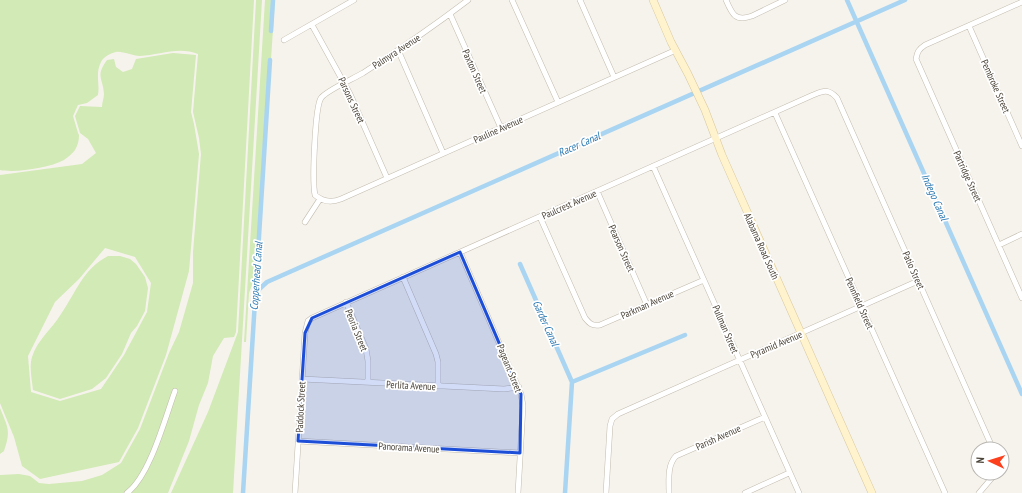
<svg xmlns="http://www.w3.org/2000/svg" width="1022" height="493" font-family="'PT Sans Narrow',sans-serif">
<rect width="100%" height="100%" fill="#f6f3ec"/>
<!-- green -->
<path fill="#d2eab5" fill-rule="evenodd" d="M 0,0 L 254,0 L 236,332 L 234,337 L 224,338 L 213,356 L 208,383 L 199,405 L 189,441 L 168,493 L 0,493 L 0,475 L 19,474 L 30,476 L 39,483 L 49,484 L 82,481 L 102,475 L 121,463 L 140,429 L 169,353 L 179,332 L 193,283 L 193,252 L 201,154 L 199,138 L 193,112 L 198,54 C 179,46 159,55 140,56 C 132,56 123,51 116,52 C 111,53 103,57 101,62 C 95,74 100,83 98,95 L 87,103 L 78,105 L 73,116 L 78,133 L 79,135 C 79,140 78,145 75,150 C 73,153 67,158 64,160 C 49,168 16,173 0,170 Z
M 256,0 L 262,0 L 233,493 L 171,493 L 208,412 L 238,332 Z
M 265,0 L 275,0 L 256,282 L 252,285 L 249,293 L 246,342 L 244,342 Z
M 173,53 L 196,55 L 191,112 L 194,124 L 199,154 L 189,271 L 166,355 L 138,428 L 119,462 L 40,479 L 22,466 L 14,437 L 0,403 L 0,175 L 82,164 L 96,153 L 88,139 L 80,133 L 75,116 L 80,106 L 102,107 C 102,102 104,98 104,94 C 103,77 95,77 107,60 L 114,59 L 116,67 L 123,72 L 132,69 L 136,59 ZM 105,248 L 135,257 L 151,283 L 147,312 L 124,355 L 101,389 L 60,401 L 31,392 L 28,356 L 55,302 L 79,279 Z
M 108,256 L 120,256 L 130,259 L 136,264 L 145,277 L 148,288 L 145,311 L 137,326 L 131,333 L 122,354 L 106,378 L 92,389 L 60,399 L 33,390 C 32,380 29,367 32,357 C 37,340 52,329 61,314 C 77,291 82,270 108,256 Z
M 0,408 C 8,428 11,430 4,451 L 0,454 Z"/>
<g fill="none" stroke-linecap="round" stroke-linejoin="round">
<!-- canal -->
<path stroke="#a9d4f2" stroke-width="4.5" d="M 847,0 L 1022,394
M 271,31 L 273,0
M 520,264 L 572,382 L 565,493
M 255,293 L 267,282 L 905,0
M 572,382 L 685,335
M 243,493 L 270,60"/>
<!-- street casing -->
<g stroke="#c2bbae" stroke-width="6">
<path id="street" d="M 468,0 C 434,26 399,50 363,73 C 353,79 327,90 321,98 C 315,107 312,181 315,195 C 323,202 331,203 341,199 L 676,50
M 512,0 L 558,102
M 580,0 L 614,77
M 726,0 C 732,14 735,22 752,16 L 785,0
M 1022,2 L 925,45 C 919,49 917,52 916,59 L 1022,298
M 450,14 L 501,128
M 312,25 L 350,94 L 387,178
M 969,26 L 1022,146
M 284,40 L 354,0
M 398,50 L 443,153
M 775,113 L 945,493
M 653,166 L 799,493
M 597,191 L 647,305
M 540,217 L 585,318 C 590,324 592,326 600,325 L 704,280
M 305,222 L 320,199
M 999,245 L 1022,234
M 460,252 L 521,394 L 523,406 L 518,493
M 403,277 L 436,354 L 438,362 L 438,386
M 346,302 L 366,349 L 368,361 L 368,382
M 302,379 L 504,389 L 519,387
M 298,441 L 520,453
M 127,493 C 150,476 165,418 175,391
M 295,493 L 305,333 L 308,321 L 312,318 L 813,95 C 823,91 828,88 837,98 L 993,449
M 606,493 L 610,426 L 612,419 L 618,414 L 918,281
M 669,493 C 669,481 667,465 676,456 L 765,417
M 745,493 L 789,473
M 979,493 L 996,473"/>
</g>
<!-- secondary casing -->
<g stroke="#d6c79b" stroke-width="8">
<path id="secondary" d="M 653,0 L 671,42 L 688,74 L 705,110 L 722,155 L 872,493"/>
</g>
<!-- street -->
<use href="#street" stroke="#fff" stroke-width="5"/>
<!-- secondary -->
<use href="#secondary" stroke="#fff3cd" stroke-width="7"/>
</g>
<!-- marked area -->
<path fill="#1d4ed8" fill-opacity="0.2" stroke="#1d4ed8" stroke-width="3" stroke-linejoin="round" d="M 460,252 L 521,394 L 520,453 L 298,441 L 305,333 L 312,318 Z"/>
<g text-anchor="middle" stroke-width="3.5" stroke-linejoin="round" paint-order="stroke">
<!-- street labels -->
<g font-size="10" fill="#4b4439" stroke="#fff">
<text transform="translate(396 51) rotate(-33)" y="4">Palmyra Avenue</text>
<text transform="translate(475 71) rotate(66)" y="4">Paxton Street</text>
<text transform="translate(996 86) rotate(66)" y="4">Pembroke Street</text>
<text transform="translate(352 100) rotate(65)" y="4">Parsons Street</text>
<text transform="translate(498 129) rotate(-24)" y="4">Pauline Avenue</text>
<text transform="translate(968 176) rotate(66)" y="4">Partridge Street</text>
<text transform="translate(569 204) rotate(-24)" y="4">Paulcrest Avenue</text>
<text transform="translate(762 246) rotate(66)" y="4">Alabama Road South</text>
<text transform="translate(622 248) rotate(66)" y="4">Pearson Street</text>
<text transform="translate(914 270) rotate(66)" y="4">Patio Street</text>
<text transform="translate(860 303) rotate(66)" y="4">Pennfield Street</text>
<text transform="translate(647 304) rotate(-24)" y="4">Parkman Avenue</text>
<text transform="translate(726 329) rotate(67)" y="4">Pullman Street</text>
<text transform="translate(357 330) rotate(68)" y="4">Peoria Street</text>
<text transform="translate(776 344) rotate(-23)" y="4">Pyramid Avenue</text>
<text transform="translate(510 368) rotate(68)" y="4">Pageant Street</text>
<text transform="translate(411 385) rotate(3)" y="4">Perlita Avenue</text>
<text transform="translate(300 407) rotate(-87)" y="4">Paddock Street</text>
<text transform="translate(718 437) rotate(-24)" y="4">Parish Avenue</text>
<text transform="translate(409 447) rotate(3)" y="4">Panorama Avenue</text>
</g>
<!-- water labels -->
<g font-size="11" font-style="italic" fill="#2e7ab2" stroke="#fff">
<text transform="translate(579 144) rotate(-24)" y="4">Racer Canal</text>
<text transform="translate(935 197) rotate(66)" y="4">Indego Canal</text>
<text transform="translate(256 276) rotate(-86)" y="4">Copperhead Canal</text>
<text transform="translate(546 323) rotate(66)" y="4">Garder Canal</text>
</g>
</g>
<!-- north arrow -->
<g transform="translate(990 461) rotate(274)"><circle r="19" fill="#ffffff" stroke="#b7b4b0"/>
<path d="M0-3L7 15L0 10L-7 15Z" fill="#fc3f1d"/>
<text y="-6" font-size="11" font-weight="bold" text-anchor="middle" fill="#4b4439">N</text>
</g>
</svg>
